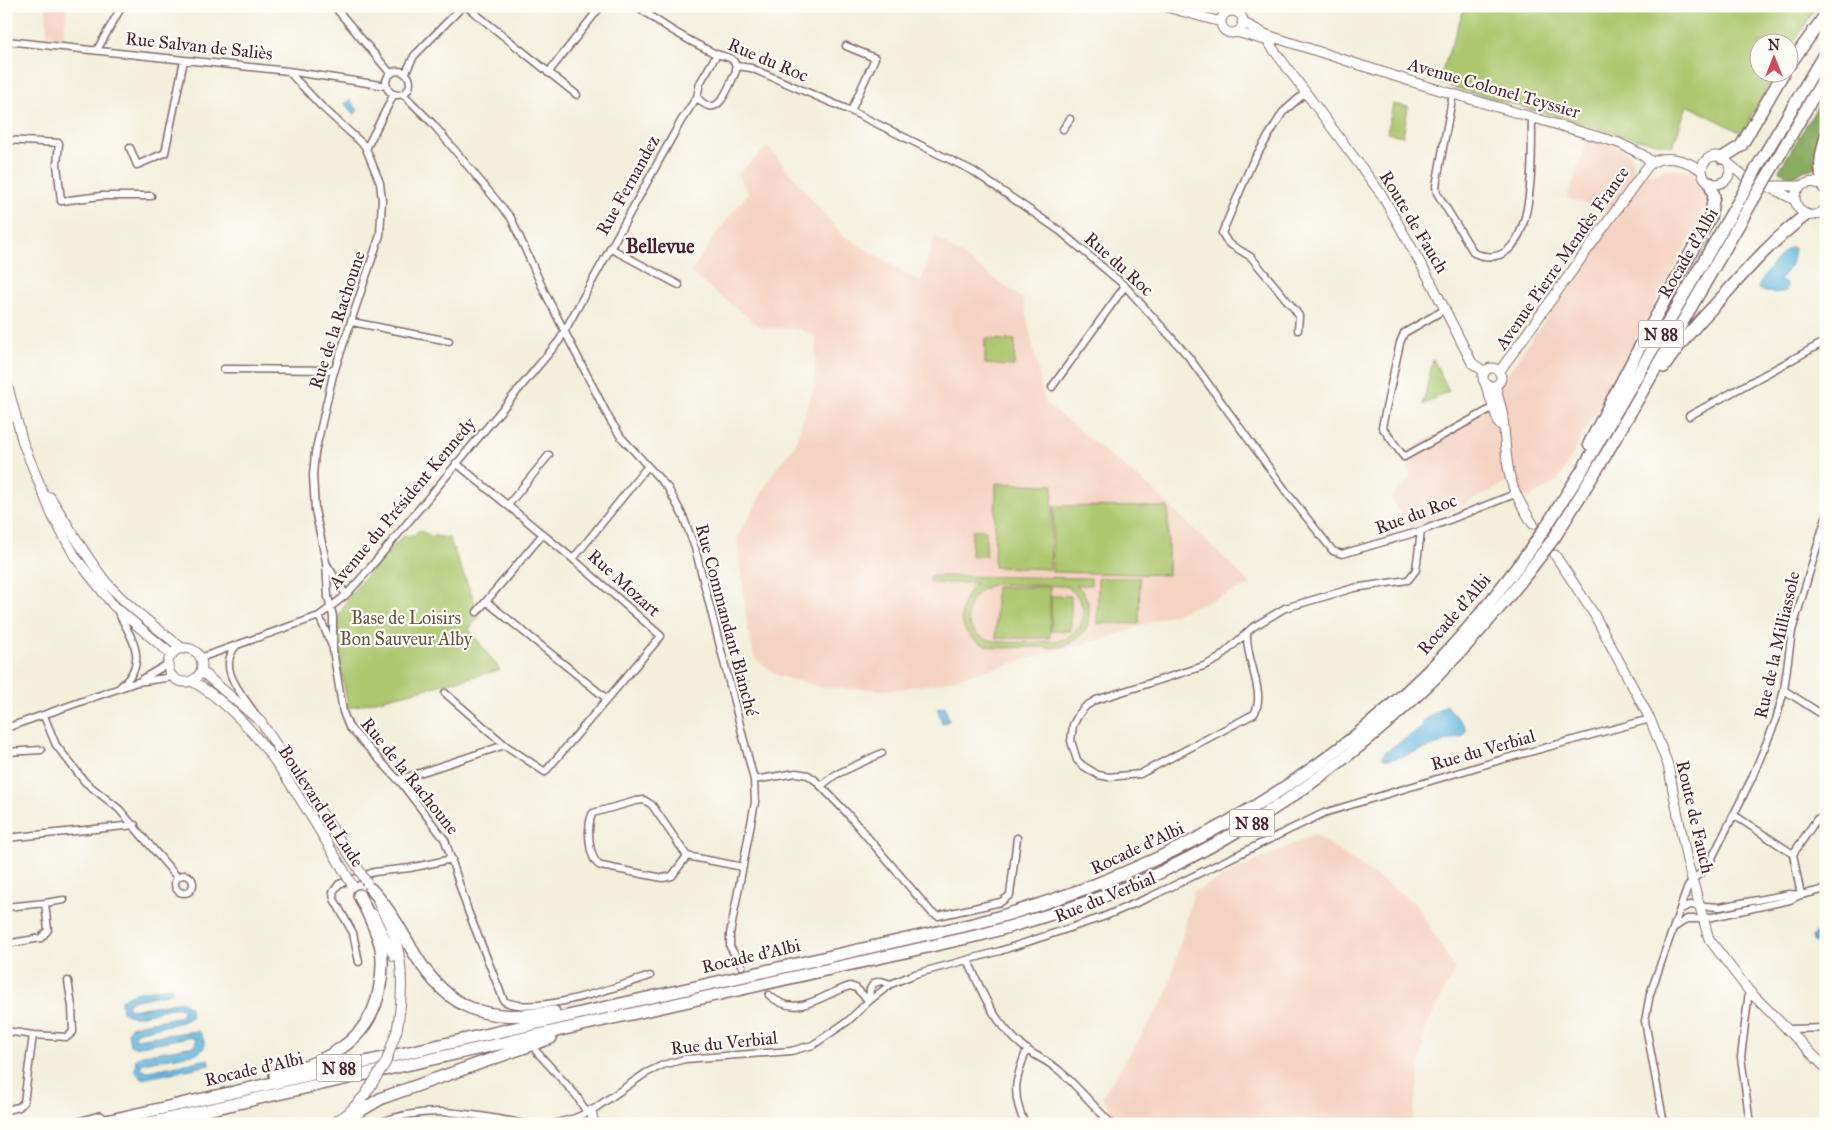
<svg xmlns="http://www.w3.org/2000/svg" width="1832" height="1130" font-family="'IM FELL Great Primer',serif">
<rect width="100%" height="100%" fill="#fdfcf7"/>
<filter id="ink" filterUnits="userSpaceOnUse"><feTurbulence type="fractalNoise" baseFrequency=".02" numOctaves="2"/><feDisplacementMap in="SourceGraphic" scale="10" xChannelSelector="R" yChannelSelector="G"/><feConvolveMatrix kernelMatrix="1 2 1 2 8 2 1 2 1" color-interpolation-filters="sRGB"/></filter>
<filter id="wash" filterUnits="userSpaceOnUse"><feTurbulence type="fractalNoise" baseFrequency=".0096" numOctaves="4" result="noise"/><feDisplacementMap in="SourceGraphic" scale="20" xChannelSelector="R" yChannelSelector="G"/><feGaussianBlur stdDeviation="1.12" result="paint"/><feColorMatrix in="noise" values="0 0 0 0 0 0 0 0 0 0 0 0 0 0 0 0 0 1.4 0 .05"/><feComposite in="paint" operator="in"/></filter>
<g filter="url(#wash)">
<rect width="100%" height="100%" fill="#f3efdb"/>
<!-- built -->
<path fill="#f5d3c2" d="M 46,6 L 67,6 L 63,42 L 51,40 L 51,34 L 47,34 Z
M 1588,139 L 1616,145 L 1631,156 L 1633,170 L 1651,174 L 1664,169 L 1682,169 L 1692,173 L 1708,190 L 1711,201 L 1558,481 L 1527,499 L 1513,480 L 1411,529 L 1390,497 L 1410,479 L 1406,452 L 1485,406 L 1619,214 L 1567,198 Z
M 768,147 L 842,235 L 921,282 L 935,236 L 1023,299 L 1045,403 L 1152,489 L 1252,585 L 1113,636 L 939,683 L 893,690 L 824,688 L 779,676 L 755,659 L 748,631 L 737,538 L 773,473 L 795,445 L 815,382 L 816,337 L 799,329 L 762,328 L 690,273 L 721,227 L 748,193 L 737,174 Z
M 1314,834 L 1415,903 L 1455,969 L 1425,1030 L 1412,1124 L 1121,1124 L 1102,1097 L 1166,997 L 1194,891 Z"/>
<!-- green -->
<path fill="#acc76e" stroke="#7b734c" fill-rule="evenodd" d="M 1465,6 L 1817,6 L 1790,48 L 1790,42 L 1760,42 L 1760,72 L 1775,73 L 1742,133 L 1687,105 L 1673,146 L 1628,137 L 1438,83 Z
M 1393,104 L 1408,107 L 1403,136 L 1387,133 Z
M 985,339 L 1015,340 L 1014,366 L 985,364 Z
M 1433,359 L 1449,391 L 1423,405 Z
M 996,483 L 1053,485 L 1050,569 L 994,567 Z
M 1054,506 L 1168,507 L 1168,575 L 1052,572 Z
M 419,530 L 429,535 L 449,538 L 480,615 L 469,629 L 500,670 L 348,708 C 344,682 335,653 337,627 C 338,598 385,557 404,535 L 413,536 Z
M 972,530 L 986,530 L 986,556 L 971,556 Z
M 930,576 L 1091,578 L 1091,585 L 1076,585 C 1085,592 1090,603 1089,615 C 1089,628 1081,639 1068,644 C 1058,649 1045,647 1034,647 C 1019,647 999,650 985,645 C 953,634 958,602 976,583 L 930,583 ZM 996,584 L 1065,586 C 1082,596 1087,609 1080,627 L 1066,639 L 1056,641 C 1038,642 1002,645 986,639 C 955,627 967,589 996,584 Z
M 1098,578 L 1140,578 L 1139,624 L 1097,623 Z
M 996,587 L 1050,587 L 1050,638 L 996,638 Z
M 1051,596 L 1071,596 L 1071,631 L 1051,631 Z"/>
<!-- forest -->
<path fill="#89ac61" stroke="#6a6646" d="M 1826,92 L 1826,121 L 1816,168 L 1802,171 L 1791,179 L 1779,170 Z"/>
<!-- water -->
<path fill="#63b7df" stroke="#566b85" d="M 350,100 L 358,110 L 354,115 L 345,104 Z
M 1791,247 L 1794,248 C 1792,268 1790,266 1779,280 L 1787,284 L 1786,291 C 1777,293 1766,294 1758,289 C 1758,280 1783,251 1791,247 Z
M 1446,705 L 1464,725 L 1466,730 L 1463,736 L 1394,759 L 1386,760 L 1382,757 L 1385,752 L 1423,727 L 1422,722 Z
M 945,706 L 949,721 L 942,723 L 937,708 Z
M 1826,930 L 1826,949 L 1814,943 L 1812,938 L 1814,934 Z
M 170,987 L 174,991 L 171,993 L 130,1001 L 127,1006 L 132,1010 L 181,1001 L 190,1007 L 191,1017 L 182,1022 L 136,1032 L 135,1039 L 196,1031 L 201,1033 L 205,1044 L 203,1049 L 198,1053 L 147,1062 L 141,1064 L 141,1068 L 144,1071 L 149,1071 L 208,1059 L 210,1065 L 142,1079 L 135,1071 L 136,1059 L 142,1055 L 195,1046 L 196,1039 L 189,1037 L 135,1047 L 130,1045 L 128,1031 L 132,1026 L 182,1016 L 183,1010 C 168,1001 135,1026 122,1011 L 121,1000 L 133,993 Z"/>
</g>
<g filter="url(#ink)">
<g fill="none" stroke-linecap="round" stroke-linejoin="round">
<!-- street casing -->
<g stroke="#856869" stroke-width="9">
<path id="street" d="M 334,6 L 391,74
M 466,6 L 577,95
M 637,6 C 661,25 687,40 714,53 C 722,57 733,55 736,66
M 1227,6 L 1227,12
M 1235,6 L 1240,15
M 6,41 L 288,71 L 387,86
M 846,46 L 875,58 L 851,111
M 97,50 L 122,6
M 736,66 L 751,68 L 851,111 L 973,171 L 1060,231 L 1125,286 L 1188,356 L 1288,494 L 1333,551 L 1342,554 L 1421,531 L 1515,494
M 288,71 L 321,106 L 365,146 L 380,183 L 382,200 L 380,235 L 333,375 L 315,453 L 313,475 L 315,510 L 326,562 L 328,597 L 333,616 L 333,650 L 343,712 L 349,727 L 402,784 L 445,840 L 468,911 L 504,1001 C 533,1017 619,986 650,976
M386 83a12 12 0 1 1 24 0a12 12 0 1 1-24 0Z
M 548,73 L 601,6
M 405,74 L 414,56 L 463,6
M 403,94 L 433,124 L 511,218 L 545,293 L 610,420 L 621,437 L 668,488 L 683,516 L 695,548 L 754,780 L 755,802 L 730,934 L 730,947 L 742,966
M 1453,94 L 1436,186 L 1437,193 L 1474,253 C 1539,279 1531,153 1532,117
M 697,97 C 718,123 728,88 736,71 L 736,66
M 1063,129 L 1070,119
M 6,140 L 59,143 L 57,164 L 61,201 L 101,196 L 151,196
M 130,148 L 137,165 L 165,153 L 184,60
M 366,149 L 394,94
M 610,248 L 679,285
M 1444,310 L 1404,333 L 1400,343 L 1382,427 L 1404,457 L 1494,407
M 352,322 L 449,341
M 1298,330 L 1299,316 L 1295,310 L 1251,257 L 1228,243 L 1222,233 L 1252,163 L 1283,112 L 1305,93
M 224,369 L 335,370
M 1052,387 L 1125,286
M 1689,416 L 1826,341
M 508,505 L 549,455
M 573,559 L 647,467
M 326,563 L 346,595
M 487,602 L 607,699
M 118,612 C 132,639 150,662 120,687
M 477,612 L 543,534
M 319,616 L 332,646
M 1247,634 C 1245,659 1267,693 1254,714 L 1140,774 L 1109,777 L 1098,775 L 1082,765 L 1077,760 L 1071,741 L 1073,725 L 1079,714 L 1086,706 L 1096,700 L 1204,666 L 1218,659 L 1253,627 L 1285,608 L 1354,588 L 1408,580 L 1416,570 L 1421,531
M 237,645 C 215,668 243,695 256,715
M 200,658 L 319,616 L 346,595 L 364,575 L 559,341 L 681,121 L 697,97 L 700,83 L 717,54
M 142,679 L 168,664
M 1784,690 L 1826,717
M 445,693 L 505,745 L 545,772 L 661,636 L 573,559 L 456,463
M 44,716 L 56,745 L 85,782 L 119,809 L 177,877
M 6,728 L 137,682 L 173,677
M 6,752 L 41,750
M 398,780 L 505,745
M 754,780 L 796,773 L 808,775 L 815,780 L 846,812 L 932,913 L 938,916 L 1001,902 L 1010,895 L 1017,838
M 822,785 L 835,775 L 882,753
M 644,800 L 652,805 L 687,856 L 672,876 L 663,878 L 601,866 C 588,861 586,823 593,813 L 636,801 Z
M 1734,815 L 1793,854
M 6,838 L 135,825
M 687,856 L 743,867
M175 884a9 9 0 1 1 18 0a9 9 0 1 1-18 0Z
M 1801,895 L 1793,854 L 1817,819 L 1826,816
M 45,903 L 64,900
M 6,907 L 45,903 L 48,930 L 41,938 L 6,944
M 1681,909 L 1690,905 L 1720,907 L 1789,894 L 1801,895 L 1826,889
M 1675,927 L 1687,919 L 1703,919 L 1790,900 L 1800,895
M 968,960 C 983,996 995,1024 1026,1049 C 1037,1057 1050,1062 1061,1072 C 1079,1088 1094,1107 1112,1124
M 359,962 L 353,933 L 334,899 L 333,892 L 339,884 L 374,872 L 410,868 L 452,859
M 1749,991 L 1741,1057 L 1750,1124
M 769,995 C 797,1020 820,995 850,986 L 856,988 L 869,1001
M 869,1001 L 870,989 L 874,983 L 881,981 L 891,984
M 6,1031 L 33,1035 L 24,1102 L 19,1107 L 6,1110
M 1787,1031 L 1792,1029 L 1826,1028
M 33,1035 L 67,1037 L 73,1032 L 72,1006 L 68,981
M 536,1051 L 576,1095 L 587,1113
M 376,1124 C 428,1103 472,1114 525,1124
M 553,1124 L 575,1118 L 591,1111 L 646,1073 L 663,1065 L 685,1059 L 791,1051 L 813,1045 L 848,1021 L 869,1001 L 891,984 L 915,974 L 1000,951 L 1103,917 L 1150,897 L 1324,813 L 1500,760 L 1650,719
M 1025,1124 C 1011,1093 1015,1080 1027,1049
M 1664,1124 L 1645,1021 L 1650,994 L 1687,889 L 1692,880 L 1707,868 L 1751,780 L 1776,720 L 1784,690 L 1792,631 L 1826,517"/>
</g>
<!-- secondary casing -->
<g stroke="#856869" stroke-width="11">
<path id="secondary" d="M 1163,6 L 1221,22
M1221 22a11 11 0 1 1 22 0a11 11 0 1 1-22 0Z
M 1242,22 L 1267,35 L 1416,83 L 1619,143 L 1643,155 L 1652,162
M 1236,32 L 1272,42
M 1268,42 L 1382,195 L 1432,284 L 1472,363 L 1485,372
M1702 170a14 14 0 1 1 28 0a14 14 0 1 1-28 0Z
M 1729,164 L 1749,180
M 1767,186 L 1801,186
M 1769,187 L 1795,200
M 1826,190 C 1821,184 1815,181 1808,183 C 1780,190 1803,232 1826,208
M1483 377a9 9 0 1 1 18 0a9 9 0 1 1-18 0Z
M 1499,372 L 1648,166 C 1662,152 1688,160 1702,171
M 6,380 L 23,443 L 52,515 L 76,558 L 113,605 L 172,655
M 1485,383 L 1499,424
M 1496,385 C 1497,396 1502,407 1503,418 C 1508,467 1504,480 1533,524
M 50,497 C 69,526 85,556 107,583 C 129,608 157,628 183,649
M 1555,555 L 1594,614 L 1650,719 L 1668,765 L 1687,861 L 1709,939 L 1749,991 L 1826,1068
M168 665a17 17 0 1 1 34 0a17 17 0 1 1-34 0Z
M 201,671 L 261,722 L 353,860
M 192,681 C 262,722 301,802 343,869
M 378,902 C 384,915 392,928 396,941 C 404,969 402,1002 397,1030
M 373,914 L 394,956
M 591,1111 L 594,1124
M 332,1124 L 348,1113 L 365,1095"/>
</g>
<!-- highway casing -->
<g stroke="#856869" stroke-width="14">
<path id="highway" d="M 1790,64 L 1826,14
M 1722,158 L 1741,146 L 1784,72
M 1759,164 L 1826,51
M 1772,168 L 1826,75
M 1824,187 C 1818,168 1821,155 1826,136
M 1664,367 C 1682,339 1704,317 1726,293 C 1751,265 1776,237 1806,215
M 1589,444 L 1648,331 L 1710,218 L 1714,196 L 1710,183
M 1547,525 L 1581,472 L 1741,197
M 1554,538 L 1605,456 L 1753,200
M 371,889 C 389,908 401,930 414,953 C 450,1013 487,1022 554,1012
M 275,1075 C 322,1064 369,1043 379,991 C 382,977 383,962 381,948 C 377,930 367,912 359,895
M 79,1124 L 100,1118
M 93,1124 L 977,923 C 1156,875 1309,792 1440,659 C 1474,624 1504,585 1533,546
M 145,1124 L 980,935 C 1041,918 1102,900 1159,873 C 1313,799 1439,693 1541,555
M 338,1124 L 382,1098 L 551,1038"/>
</g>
<!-- street -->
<use href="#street" stroke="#fff" stroke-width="6"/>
<!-- secondary -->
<use href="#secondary" stroke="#fff" stroke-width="9"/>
<!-- highway -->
<use href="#highway" stroke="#fff" stroke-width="11"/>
<!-- secondary-bridge casing -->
<g stroke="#856869" stroke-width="11" stroke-linecap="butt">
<path id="secondary-bridge" d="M 353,860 L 367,883
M 343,869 L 352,885
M 365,1095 L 386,1062 L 397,1030"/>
</g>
<!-- highway-bridge casing -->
<g stroke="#856869" stroke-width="14" stroke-linecap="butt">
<path id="highway-bridge" d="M 1741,197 L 1759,164
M 1753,200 L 1772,168
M 1533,546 L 1547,525
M 1541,555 L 1554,538"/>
</g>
<!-- secondary-bridge -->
<use href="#secondary-bridge" stroke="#fff" stroke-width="9"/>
<!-- highway-bridge -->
<use href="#highway-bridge" stroke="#fff" stroke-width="11"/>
</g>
</g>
<g text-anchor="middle" stroke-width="4.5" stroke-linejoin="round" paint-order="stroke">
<!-- shield labels -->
<g fill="#fdfcf7" stroke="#806168" stroke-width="1">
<rect x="1638.5" y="320.5" width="45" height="27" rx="4"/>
<rect x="1229.5" y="809.5" width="45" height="27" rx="4"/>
<rect x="316.5" y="1054.5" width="45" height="27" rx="4"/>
</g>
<g font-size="16" font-weight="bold" fill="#4a1f2b">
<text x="1661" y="340">N 88</text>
<text x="1252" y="829">N 88</text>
<text x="339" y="1074">N 88</text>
</g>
<!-- street labels -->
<g font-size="18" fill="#4a1f2b" stroke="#fdfcf7">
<text transform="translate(199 46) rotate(6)" y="6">Rue Salvan de Saliès</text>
<text transform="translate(768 60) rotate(23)" y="6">Rue du Roc</text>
<text transform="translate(1494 88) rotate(16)" y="6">Avenue Colonel Teyssier</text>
<text transform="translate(628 185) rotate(-61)" y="6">Rue Fernandez</text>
<text transform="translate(1414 222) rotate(59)" y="6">Route de Fauch</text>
<text transform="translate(1688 253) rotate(-60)" y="6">Rocade d'Albi</text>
<text transform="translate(1562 258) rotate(-55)" y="6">Avenue Pierre Mendès France</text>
<text transform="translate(1119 264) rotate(42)" y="6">Rue du Roc</text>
<text transform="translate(337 320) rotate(-72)" y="6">Rue de la Rachoune</text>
<text transform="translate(402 503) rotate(-50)" y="6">Avenue du Président Kennedy</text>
<text transform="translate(1416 514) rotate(-20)" y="6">Rue du Roc</text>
<text transform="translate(624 583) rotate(42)" y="6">Rue Mozart</text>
<text transform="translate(1454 614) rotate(-49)" y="6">Rocade d'Albi</text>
<text transform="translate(727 620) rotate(75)" y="6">Rue Commandant Blanché</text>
<text transform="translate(1777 645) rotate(-77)" y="6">Rue de la Milliassole</text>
<text transform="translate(1483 750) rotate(-16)" y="6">Rue du Verbial</text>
<text transform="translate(410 776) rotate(51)" y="6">Rue de la Rachoune</text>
<text transform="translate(321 806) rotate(57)" y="6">Boulevard du Lude</text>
<text transform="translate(1695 817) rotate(77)" y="6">Route de Fauch</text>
<text transform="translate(1137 848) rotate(-25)" y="6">Rocade d'Albi</text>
<text transform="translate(1105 897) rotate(-22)" y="6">Rue du Verbial</text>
<text transform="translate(751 956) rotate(-13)" y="6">Rocade d'Albi</text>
<text transform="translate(724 1043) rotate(-6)" y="6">Rue du Verbial</text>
<text transform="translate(254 1069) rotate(-13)" y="6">Rocade d'Albi</text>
</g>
<!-- park labels -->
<g font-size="18" fill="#67513f" stroke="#fdfcf7">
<text x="406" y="624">Base de Loisirs<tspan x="406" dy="21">Bon Sauveur Alby</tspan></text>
</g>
<!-- quarter labels -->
<g font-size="20" font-weight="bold" fill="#4a1f2b" stroke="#fdfcf7">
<text x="660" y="253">Bellevue</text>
</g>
</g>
<!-- margin -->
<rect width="1832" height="1130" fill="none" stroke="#fdfcf7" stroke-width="25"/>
<!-- north arrow -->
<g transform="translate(1774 58)"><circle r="24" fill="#fdfcf7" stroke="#b5a4a5"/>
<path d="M0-4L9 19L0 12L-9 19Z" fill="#d1495b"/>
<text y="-8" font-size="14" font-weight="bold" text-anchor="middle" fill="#4a1f2b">N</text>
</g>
</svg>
